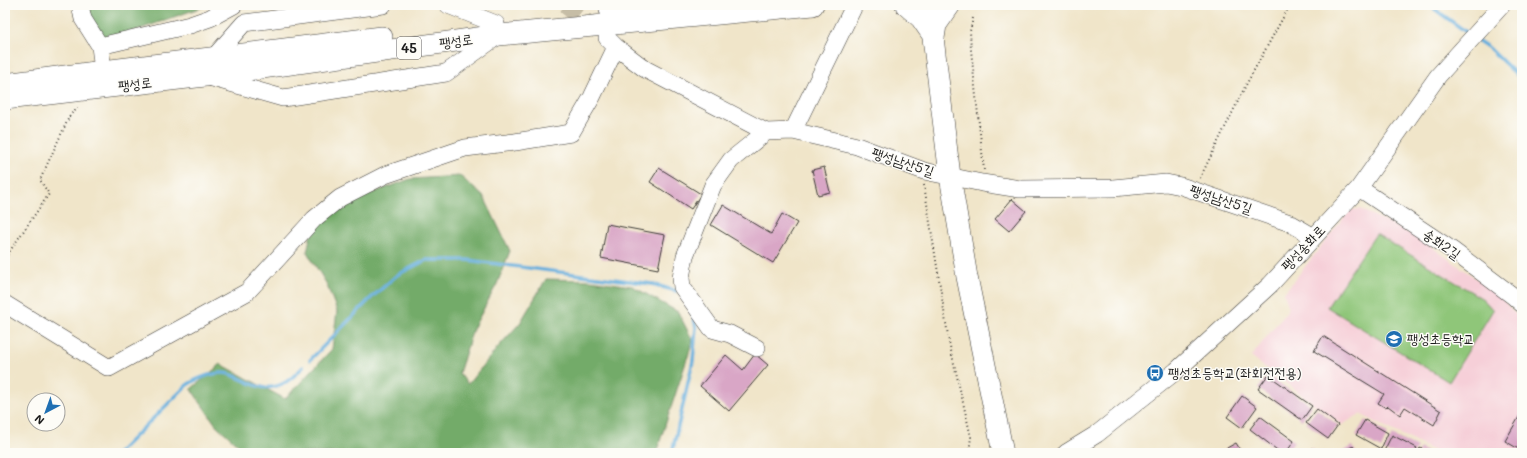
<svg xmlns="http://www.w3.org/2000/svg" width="1527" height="458" font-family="Mali,'Poor Story',sans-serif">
<rect width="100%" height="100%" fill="#fdfcf7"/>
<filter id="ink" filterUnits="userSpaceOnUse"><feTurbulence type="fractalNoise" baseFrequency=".025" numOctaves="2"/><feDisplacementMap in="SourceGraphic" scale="8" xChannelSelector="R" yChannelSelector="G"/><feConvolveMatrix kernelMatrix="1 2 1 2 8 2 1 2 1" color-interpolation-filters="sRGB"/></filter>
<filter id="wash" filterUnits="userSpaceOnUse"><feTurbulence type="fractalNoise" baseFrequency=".012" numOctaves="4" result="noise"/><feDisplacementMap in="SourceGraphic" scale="16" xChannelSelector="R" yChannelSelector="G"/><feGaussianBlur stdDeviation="0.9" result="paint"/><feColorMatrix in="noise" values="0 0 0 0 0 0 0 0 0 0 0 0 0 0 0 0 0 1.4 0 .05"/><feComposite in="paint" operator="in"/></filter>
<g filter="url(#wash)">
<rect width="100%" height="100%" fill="#f0e5c9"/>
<!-- built -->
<path fill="#f6cfd8" d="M 1360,209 L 1419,238 L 1498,294 L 1522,322 L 1522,453 L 1457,453 L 1454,452 L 1438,453 L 1360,414 L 1342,425 L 1251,357 L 1289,308 L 1284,293 L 1350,210 Z"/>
<!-- green -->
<path fill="#8fc679" stroke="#56714a" d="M 1376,234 L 1483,299 L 1493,310 L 1449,382 L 1327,307 Z"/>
<!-- forest -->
<path fill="#73ab69" stroke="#486442" d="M 85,5 L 208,5 L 126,34 L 103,37 L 89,18 Z
M 460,176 L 484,197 L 510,251 L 497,284 L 473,329 L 459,373 L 468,384 L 499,346 L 520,323 L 546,279 L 590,280 L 632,286 L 678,312 L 693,341 L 656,453 L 247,453 L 216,425 L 191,389 L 221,364 L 285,399 L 332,349 L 337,311 L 326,283 L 307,252 L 314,219 L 353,200 L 410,179 Z"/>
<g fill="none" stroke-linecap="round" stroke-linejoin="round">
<!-- stream -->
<path stroke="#65aedd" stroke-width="3.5" d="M 1429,5 L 1469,34
M 1477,40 L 1489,48 L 1522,80
M 310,360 L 370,299 L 397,275 L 426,260 L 467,260 L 652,284 L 676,291
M 118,453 L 187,385 C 196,379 217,370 229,374 C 249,380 260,395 284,383 C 291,380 298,372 303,367
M 672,453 L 693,361 L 696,327 L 693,315"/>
</g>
<g id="blocks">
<!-- building -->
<path fill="#d9a6c6" d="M 824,167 L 830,192 L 818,195 L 812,170 Z
M 659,168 L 701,194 L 691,209 L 650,182 Z
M 1012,199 L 1026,211 L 1009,231 L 995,219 Z
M 723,205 L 771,234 L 782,214 L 797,223 L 773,263 L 711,225 Z
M 607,224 L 665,235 L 658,269 L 601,258 Z
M 1323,336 L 1441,411 L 1434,425 L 1405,407 L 1400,415 L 1388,406 L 1386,408 L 1378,403 L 1384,394 L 1314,351 Z
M 755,354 L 768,365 L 729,411 L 700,386 L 726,355 L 743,370 Z
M 1268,375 L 1312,406 L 1302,420 L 1258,389 Z
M 1242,396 L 1257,407 L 1242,428 L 1227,417 Z
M 1317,409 L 1338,425 L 1328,439 L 1306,423 Z
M 1522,412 L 1522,451 L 1505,441 Z
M 1260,416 L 1294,441 L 1286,453 L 1281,453 L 1250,429 Z
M 1365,420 L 1388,433 L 1381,449 L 1356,435 Z
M 1392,435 L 1417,448 L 1414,453 L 1388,453 L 1384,451 Z
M 1236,443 L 1241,451 L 1237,453 L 1227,453 L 1225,449 Z
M 1353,446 L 1356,453 L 1340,453 Z
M 1312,448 L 1315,453 L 1303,453 Z
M 1420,448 L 1429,453 L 1418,453 Z"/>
</g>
</g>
<g filter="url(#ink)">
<use href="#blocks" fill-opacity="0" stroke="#3c3a36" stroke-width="1"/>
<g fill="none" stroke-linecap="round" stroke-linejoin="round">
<!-- minor-tunnel -->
<path stroke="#c6bda6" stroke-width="17" stroke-dasharray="17 8" stroke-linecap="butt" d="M 565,5 L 598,31"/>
<!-- minor casing -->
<g stroke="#3c3a36" stroke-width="18">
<path id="minor" d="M 80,5 L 83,19 L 100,46 L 103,71
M 448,5 L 496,24
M 607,38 L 616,47 L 645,69 L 766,132
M 100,46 L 190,25 L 210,18 L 234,5
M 214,57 L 244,23 L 383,5
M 209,77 L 283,98 L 446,73 L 499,35
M 793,131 L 853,8
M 1359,188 L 1452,250 L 1513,296 L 1522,304
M 5,304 L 109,368 L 247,292 L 314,219 L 340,198 L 385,175 L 465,148 L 515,142 L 571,133 L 592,97 L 616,47
M 757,348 L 730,334 L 712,329 L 682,287 L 681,278 L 685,256 L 713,185 L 731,160 L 766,132 L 793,131 L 857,146 L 924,171 L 982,183 L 1020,189 L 1113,188 L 1166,183 L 1181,186 L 1290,223 L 1314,237
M 1066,453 L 1097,434 L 1176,371 L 1270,285 L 1359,188 L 1438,76 L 1502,5"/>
</g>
<!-- major casing -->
<g stroke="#3c3a36" stroke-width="22">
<path id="major" d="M 906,5 L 921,18 L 932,34
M 929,5 L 950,176 L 967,277 L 1003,453
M 610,10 L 657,5
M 934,38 L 936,25 L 950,5
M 5,84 L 103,71 L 382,37
M 5,99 L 205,76 L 499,35 L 813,5"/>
</g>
<!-- path -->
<path stroke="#3c3a36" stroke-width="2" stroke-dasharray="1 3" stroke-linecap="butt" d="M 973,18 L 970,31 L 971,50 L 984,170
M 1200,178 L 1247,83 L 1290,5
M 924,185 L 949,342 L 971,437 L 969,453
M 5,258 L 49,194 L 40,180 L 70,115 L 78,108"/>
<!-- minor -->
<use href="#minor" stroke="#fff" stroke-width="17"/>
<!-- major -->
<use href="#major" stroke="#fff" stroke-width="21"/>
</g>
</g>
<!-- icons -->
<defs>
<g id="school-disc" transform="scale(0.9)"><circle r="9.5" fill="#1f6fb2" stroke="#fdfcf7"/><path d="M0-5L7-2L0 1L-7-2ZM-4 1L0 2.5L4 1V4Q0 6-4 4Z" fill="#fff"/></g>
<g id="bus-disc" transform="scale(0.9)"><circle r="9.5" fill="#1f6fb2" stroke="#fdfcf7"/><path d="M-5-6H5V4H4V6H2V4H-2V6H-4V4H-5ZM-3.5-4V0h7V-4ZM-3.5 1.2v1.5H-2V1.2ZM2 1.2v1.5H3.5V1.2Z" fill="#fff"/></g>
</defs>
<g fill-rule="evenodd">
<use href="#school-disc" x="1394" y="339"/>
<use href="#bus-disc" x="1155" y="373"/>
</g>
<g text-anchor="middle" stroke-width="3" stroke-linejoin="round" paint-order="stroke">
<!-- shield labels -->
<rect fill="#fdfcf7" stroke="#605f5e" stroke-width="1" x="397" y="37" width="24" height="22" rx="3"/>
<g font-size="13" font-weight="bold" fill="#1c1c1c">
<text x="409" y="53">45</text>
</g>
<!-- street labels -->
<g font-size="14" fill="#1c1c1c" stroke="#fdfcf7">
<text transform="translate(456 41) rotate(-8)" y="5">팽성로</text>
<text transform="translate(135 84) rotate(-7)" y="5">팽성로</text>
<text transform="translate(903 162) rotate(18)" y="5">팽성남산5길</text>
<text transform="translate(1221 199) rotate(18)" y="5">팽성남산5길</text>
<text transform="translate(1442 244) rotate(35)" y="5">송화2길</text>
<text transform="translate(1303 248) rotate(-47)" y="5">팽성송화로</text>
</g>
<!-- poi labels -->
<g font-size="14" fill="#1c1c1c" stroke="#fdfcf7" text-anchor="start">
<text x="1407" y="344">팽성초등학교</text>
<text x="1168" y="378">팽성초등학교(좌회전전용)</text>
</g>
</g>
<!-- margin -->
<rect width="1527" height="458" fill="none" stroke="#fdfcf7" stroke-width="20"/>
<!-- north arrow -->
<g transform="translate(46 412) rotate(221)"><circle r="19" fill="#fdfcf7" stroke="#a3a29f"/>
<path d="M0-3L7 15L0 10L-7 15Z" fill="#1f6fb2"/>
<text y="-6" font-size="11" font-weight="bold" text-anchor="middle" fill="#1c1c1c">N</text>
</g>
</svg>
